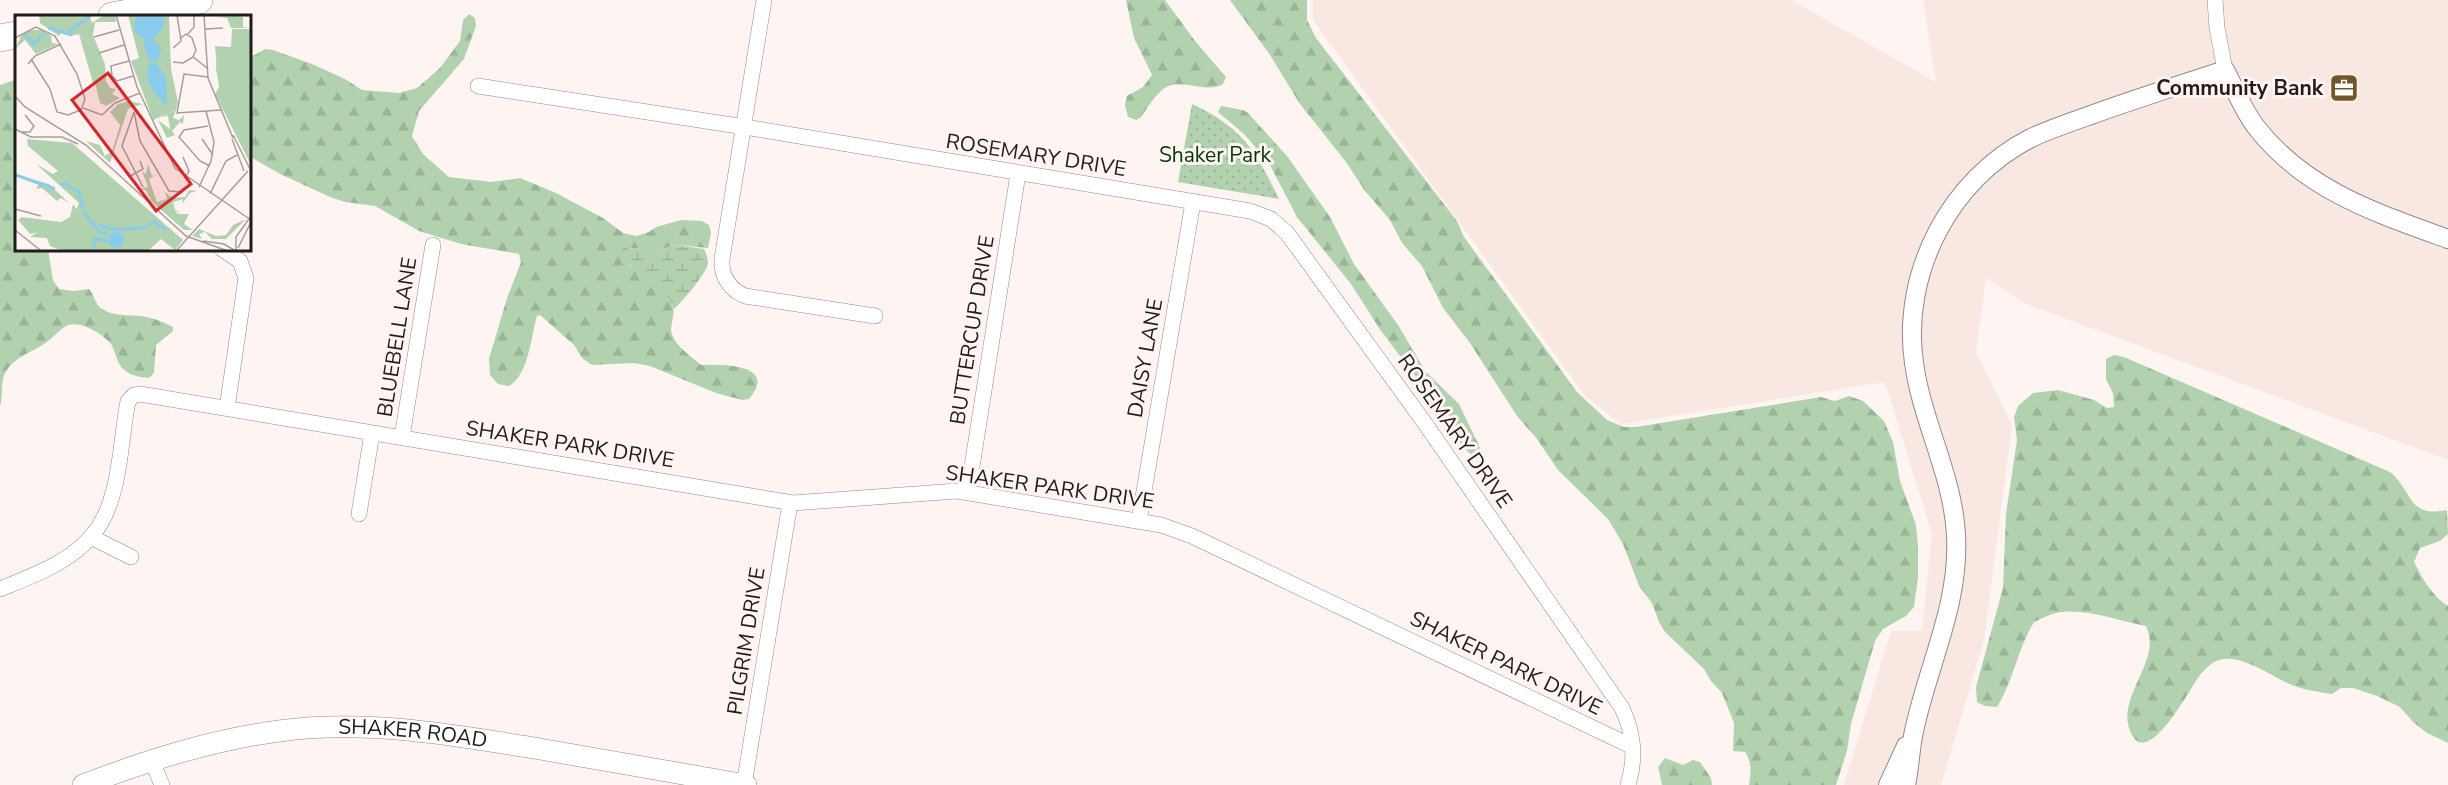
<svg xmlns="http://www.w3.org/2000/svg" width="2448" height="785" font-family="'Nunito Sans',sans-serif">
<defs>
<pattern id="forest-firs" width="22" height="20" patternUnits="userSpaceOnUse" patternTransform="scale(1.5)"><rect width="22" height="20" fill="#b2d2af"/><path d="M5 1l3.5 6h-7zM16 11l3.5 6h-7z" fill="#99b496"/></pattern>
<pattern id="wetland-marsh" width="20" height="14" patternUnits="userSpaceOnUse" patternTransform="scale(1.5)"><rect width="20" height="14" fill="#b2d2af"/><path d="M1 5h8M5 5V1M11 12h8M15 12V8" fill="none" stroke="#99b496"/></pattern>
<pattern id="park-dots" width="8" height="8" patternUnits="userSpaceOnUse" patternTransform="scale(1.5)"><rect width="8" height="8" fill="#b2d2af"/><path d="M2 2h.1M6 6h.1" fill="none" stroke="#99b496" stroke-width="1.8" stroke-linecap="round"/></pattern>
</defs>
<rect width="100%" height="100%" fill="#fef5f2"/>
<!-- built -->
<path fill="#f9e7e1" d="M 1313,0 L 1791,0 L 1936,82 L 1923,0 L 2448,0 L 2448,460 L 2026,304 L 1986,278 L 1976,352 L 2012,425 L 1984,640 L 1941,785 L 1844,785 L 1891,631 L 1922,631 L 1932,534 L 1885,382 L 1621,424 L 1585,396 L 1313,20 Z"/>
<!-- forest -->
<path fill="url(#forest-firs)" d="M 1126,0 L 1165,0 L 1195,41 L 1226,77 L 1223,84 C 1205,95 1179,75 1162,90 C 1153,98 1147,109 1140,118 L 1136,120 L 1128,117 L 1125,105 L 1127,96 L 1143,87 L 1152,75 L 1134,38 Z
M 1230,0 L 1307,0 L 1307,20 L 1316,38 L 1457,221 L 1464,237 L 1577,392 L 1607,420 L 1624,427 L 1636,427 L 1821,397 L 1835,401 L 1849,396 L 1863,401 L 1884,421 L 1893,442 L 1900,481 L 1916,525 L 1918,545 L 1918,577 L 1914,607 L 1906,616 L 1883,629 L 1875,641 L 1851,724 L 1847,751 L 1836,785 L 1749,785 C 1751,773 1752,762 1745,752 L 1733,751 L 1734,723 L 1722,693 L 1711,681 L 1704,669 L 1665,632 L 1659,622 L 1652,603 L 1639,586 L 1623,544 L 1608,519 L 1558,470 L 1537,439 L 1517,416 L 1470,343 L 1443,308 L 1422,266 L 1402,243 L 1390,220 L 1365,191 L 1346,162 L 1300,104 L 1270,55 Z
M 469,14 L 475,18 L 476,26 L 464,59 L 419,111 L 412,136 L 423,154 L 449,177 L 491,182 L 520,178 L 556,193 L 603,218 L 623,233 L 636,236 L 649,232 L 656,227 L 681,220 L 702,221 L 709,225 L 711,233 L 708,248 L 677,245 L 658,250 L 627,248 L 630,266 C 645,276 669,288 673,307 C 675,314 671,323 671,330 C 673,345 691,356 701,365 C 722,364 779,364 749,399 L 742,400 L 716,393 L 650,366 L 634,363 L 592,365 L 582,358 L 574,345 L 540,315 L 537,316 C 531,335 529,375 509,386 L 498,384 L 490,375 L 489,359 L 507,298 L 521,262 L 519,254 L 461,244 L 419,231 L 375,206 L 345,202 L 330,197 L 280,174 L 249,156 L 249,58 L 265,49 L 273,50 L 312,64 L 345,79 L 362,90 L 399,93 L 417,88 L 440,68 L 460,41 L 463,20 Z
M 15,80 L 16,81 L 16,249 L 48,249 L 53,280 L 59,289 L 73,291 L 89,289 C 95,295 94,304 102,309 C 113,316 128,315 141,316 C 153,318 162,321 173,327 L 173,331 L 156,345 L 154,373 L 149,378 C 139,377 131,376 123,369 C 116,362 116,352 111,344 C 103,334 79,319 66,326 C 59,330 54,337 48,341 C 33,353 9,357 3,379 C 1,388 3,397 0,406 L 0,85 Z
M 1221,106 L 1243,110 L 1248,113 L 1287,156 L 1330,217 L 1354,264 L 1398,325 L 1426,372 L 1459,404 L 1480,448 L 1480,456 L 1471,455 L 1459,442 L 1441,410 L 1381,331 L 1351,284 L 1297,217 L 1269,163 L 1244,134 L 1218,112 Z
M 2114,355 L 2124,357 L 2390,472 C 2414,492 2407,518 2447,510 L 2448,534 L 2440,541 L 2420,548 L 2414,562 C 2423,579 2431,595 2448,606 L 2448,743 L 2427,733 L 2413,722 L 2400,707 L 2377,696 L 2353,688 L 2341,688 L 2332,694 C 2319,692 2304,690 2292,685 C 2271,677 2234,647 2211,664 C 2206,668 2199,675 2196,681 C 2188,692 2146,772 2130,731 C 2116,696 2163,660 2146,626 C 2118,621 2090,609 2061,612 C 2052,613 2043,618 2034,622 C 2017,650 2014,680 1997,707 L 1985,706 L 1977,702 L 1976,687 L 2003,588 L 2006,514 L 2017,440 L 2014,417 L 2018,406 L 2033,393 L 2058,390 L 2094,400 L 2107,408 L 2114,407 L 2113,393 L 2106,379 L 2106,359 Z
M 1665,758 L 1683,765 L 1693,760 L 1700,762 L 1711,778 L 1712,785 L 1662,785 L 1658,767 Z"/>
<!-- wetland -->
<path fill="url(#wetland-marsh)" d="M 677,245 L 704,249 C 706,253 708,258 708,263 C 707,273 683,301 674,309 C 665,280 628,275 622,252 L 623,248 L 627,248 L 658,250 Z"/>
<!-- park -->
<path fill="url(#park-dots)" d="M 1192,104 C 1243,128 1255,150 1279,199 L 1178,182 Z"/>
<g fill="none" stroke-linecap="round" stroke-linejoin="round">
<!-- minor casing -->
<g stroke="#938a87" stroke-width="16">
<path id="minor" d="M 764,0 L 722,259 C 721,276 729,289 745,296 L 875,316
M 2215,0 L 2217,28 L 2225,70
M 478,86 L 745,127 L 1250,211 L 1271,219 L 1287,233 L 1424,422 L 1622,708 C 1634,733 1636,759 1628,785
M 222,249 L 240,261 L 246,278 L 227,408
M 402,437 L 433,245
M 968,492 L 1018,174
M 359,514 L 372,433
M 1139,521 L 1193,202
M 91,537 L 131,557
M 0,589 C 32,576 72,562 94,533 C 121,500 120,441 128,401 L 134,395 L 140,394 L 793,503 L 957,491 L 1161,525 L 1192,536 L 1633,747
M 152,761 L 162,785
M 744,785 L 790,503"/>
</g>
<!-- tertiary casing -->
<g stroke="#938a87" stroke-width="20">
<path id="tertiary" d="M 1888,785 L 1906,746
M 1906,785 C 1910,767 1910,749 1914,731 C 1928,665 1960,604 1956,535 C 1953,475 1922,422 1914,363 C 1901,273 1950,179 2031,138 C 2050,129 2071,122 2091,115 C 2135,99 2180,85 2225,70 C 2235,89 2243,110 2256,127 C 2305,190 2376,213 2448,239"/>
</g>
<!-- secondary casing -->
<g stroke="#938a87" stroke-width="22">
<g id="secondary">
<path id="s1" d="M 83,785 C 146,761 211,740 279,731 C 367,719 454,735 540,749 C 609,761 677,773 746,785"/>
</g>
</g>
<!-- motorway casing -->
<g stroke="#938a87" stroke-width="28">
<path id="motorway" d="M 112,16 L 199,0
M 0,38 L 16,35"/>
</g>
<!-- minor -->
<use href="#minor" stroke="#fff" stroke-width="15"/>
<!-- tertiary -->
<use href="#tertiary" stroke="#fff" stroke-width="18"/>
<!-- secondary -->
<use href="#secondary" stroke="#fff" stroke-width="21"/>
<!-- motorway -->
<use href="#motorway" stroke="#fff" stroke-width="27"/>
</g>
<!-- icons -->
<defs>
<g id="office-square" transform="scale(1.5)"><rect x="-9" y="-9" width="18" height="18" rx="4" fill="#715628" stroke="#fef5f2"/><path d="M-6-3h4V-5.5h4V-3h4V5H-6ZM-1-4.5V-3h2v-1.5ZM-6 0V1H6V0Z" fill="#fff"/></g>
</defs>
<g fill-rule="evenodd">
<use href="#office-square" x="2344" y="88"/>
</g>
<g text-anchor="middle" stroke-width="6" stroke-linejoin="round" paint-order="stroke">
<!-- poi labels -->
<g font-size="21" font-weight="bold" fill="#1f1c1b" stroke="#fef5f2" text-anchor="end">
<text x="2323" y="95">Community Bank</text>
</g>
<!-- street labels -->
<g font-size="21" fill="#1f1c1b" stroke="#fef5f2">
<text transform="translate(1036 155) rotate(9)" y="7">ROSEMARY DRIVE</text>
<text transform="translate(972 330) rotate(-81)" y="7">BUTTERCUP DRIVE</text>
<text transform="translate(397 337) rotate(-81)" y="7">BLUEBELL LANE</text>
<text transform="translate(1145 358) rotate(-80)" y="7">DAISY LANE</text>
<text transform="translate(1455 431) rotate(55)" y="7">ROSEMARY DRIVE</text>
<text transform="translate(570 444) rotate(9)" y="7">SHAKER PARK DRIVE</text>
<text transform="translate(1050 487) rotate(8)" y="7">SHAKER PARK DRIVE</text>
<text transform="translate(746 641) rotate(-81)" y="7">PILGRIM DRIVE</text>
<text transform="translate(1506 663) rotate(26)" y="7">SHAKER PARK DRIVE</text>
<text dy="7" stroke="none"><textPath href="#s1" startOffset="338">SHAKER ROAD</textPath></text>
</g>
<!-- park labels -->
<g font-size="21" fill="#053506" stroke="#fef5f2">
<text x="1215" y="162">Shaker Park</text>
</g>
</g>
<!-- overview -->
<g transform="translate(15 15)">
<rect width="236" height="236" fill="#fef5f2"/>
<path d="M 113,0 L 154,0 L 156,54 L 163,87 L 161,95 L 138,105 L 116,46 L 124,43 ZM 217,14 L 235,14 L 235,148 L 200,79 L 204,72 L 200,31 L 216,32 Z" fill="#b2d2af"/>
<path d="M 24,0 L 79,0 L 75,2 L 77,8 L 89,0 L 100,0 L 101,7 L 80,7 L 78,20 L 90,49 L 91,66 L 95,73 L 101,74 L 97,79 L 105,83 L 91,91 L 85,88 L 80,68 L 84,63 L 78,68 L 64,19 L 56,21 L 47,16 L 44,21 L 25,8 ZM 219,1 L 228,2 L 228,12 L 235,13 L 216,13 L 212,3 L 201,2 ZM 16,15 L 27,15 L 36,21 L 37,28 L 43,29 L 21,39 L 10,25 L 0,34 L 7,19 ZM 114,86 L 128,89 L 113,94 L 95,148 L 71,126 L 85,130 L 90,141 L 97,136 L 105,110 L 95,97 L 103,89 ZM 161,95 L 158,103 L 164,105 L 169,100 L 168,109 L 165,107 L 157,116 L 160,120 L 152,123 L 143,105 L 155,114 L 153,101 L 146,102 ZM 133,149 L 137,161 L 141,160 L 134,164 L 142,187 L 152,184 L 150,177 L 157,183 L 170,182 L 174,175 L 182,176 L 175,178 L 167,189 L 168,184 L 158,187 L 160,195 L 169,198 L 160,196 L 163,199 L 174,199 L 169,209 L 178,215 L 169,215 L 137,187 L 131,175 L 125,174 L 133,172 L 127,156 L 131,159 ZM 2,160 L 34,169 L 55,189 L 46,183 L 42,186 L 27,173 L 21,174 L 24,168 ZM 58,189 L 70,207 L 15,219 L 3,205 L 7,202 L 46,207 L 55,202 ZM 231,204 L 211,224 L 197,224 L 190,217 L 184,219 L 187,224 L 177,221 L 184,214 L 201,221 L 211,220 L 218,210 Z" fill="#b2d2af"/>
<path d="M 12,124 L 57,128 L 168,225 L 160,235 L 146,224 L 134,235 L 45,235 L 35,231 L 32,223 L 15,222 L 31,212 L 36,214 L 57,205 L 64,188 L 21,149 L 38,159 L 43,156 L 13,131 Z" fill="#b2d2af"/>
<path d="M 202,32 L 235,36 L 235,41 L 221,43 L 207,38 L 213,88 L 220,90 L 218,82 L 225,80 L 235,85 L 235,91 L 222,90 L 235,94 L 235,144 L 213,100 L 221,102 L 213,99 L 207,85 L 201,54 L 202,38 L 207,38 L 202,37 ZM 211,44 L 222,47 L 235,60 L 235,67 L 211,49 ZM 215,52 L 235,72 L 235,84 L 226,79 L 212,54 Z" fill="#b2d2af"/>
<path d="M 121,0 L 149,0 L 149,11 L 138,25 L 147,33 L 142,47 L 134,45 L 128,27 L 131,26 L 119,16 ZM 134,47 L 142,49 L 151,62 L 152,91 L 140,79 L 132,64 ZM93 225a8 8 0 1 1 16 0a8 8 0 1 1-16 0Z" fill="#89cceb"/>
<path fill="none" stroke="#89cceb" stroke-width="3" d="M 33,13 L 57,20M 53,17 L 75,1M 10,19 L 19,29 L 29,19M 1,160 L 40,174M 46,170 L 49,168 L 64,177 L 68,194M 69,197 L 83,216 L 93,219M 83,210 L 103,215 L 133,212M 134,210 L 139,207 L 151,215M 78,235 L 80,224 L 94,226"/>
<path fill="none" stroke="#a59e9c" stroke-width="1.5" d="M 101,0 L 122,72 L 160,153 L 236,205M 189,0 L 193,63 L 218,123M 190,14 L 208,13M 173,19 L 179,12 L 179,0M 79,22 L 104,15M 0,23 L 21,12 L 40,21 L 62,59 L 70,84 L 66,95 L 53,100 L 42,97 L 35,74 L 16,44M 166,23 L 171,19 L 177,23 L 181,35 L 178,42M 158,33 L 166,26 L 162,0M 84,38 L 109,30M 114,46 L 96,51 L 97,61 L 102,66 L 118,61M 158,47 L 168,48 L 178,42 L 192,53M 13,49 L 20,41 L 46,29M 193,62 L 169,59 L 162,98 L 206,95M 0,81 L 10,92 L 71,130 L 171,221 L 210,235M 68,93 L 87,100 L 100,88 L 125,78M 119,97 L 125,126 L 154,176 L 168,177M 119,97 L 107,131 L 128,172M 193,111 L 169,115 L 164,122 L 185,146 L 195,151M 0,114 L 16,122 L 47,122 L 63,129M 7,117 L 15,117 L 19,111 L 10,100M 218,120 L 236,156M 187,124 L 198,140M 217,124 L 229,156M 168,142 L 174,156 L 170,163M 105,149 L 114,162 L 128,154 L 125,146M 184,172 L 196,146 L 199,127 L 191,96M 195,179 L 211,146 L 222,140M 0,194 L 26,201M 0,215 L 25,235M 188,226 L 209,229 L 219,235M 223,233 L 236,207M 162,235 L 233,156M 221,235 L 221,222 L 236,201"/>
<path fill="#d62828" fill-opacity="0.15" stroke="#d62828" stroke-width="3" d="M 93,58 L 176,169 L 141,196 L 57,85 Z"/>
<rect width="236" height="236" fill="none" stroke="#1f1c1b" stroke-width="3"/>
</g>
</svg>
